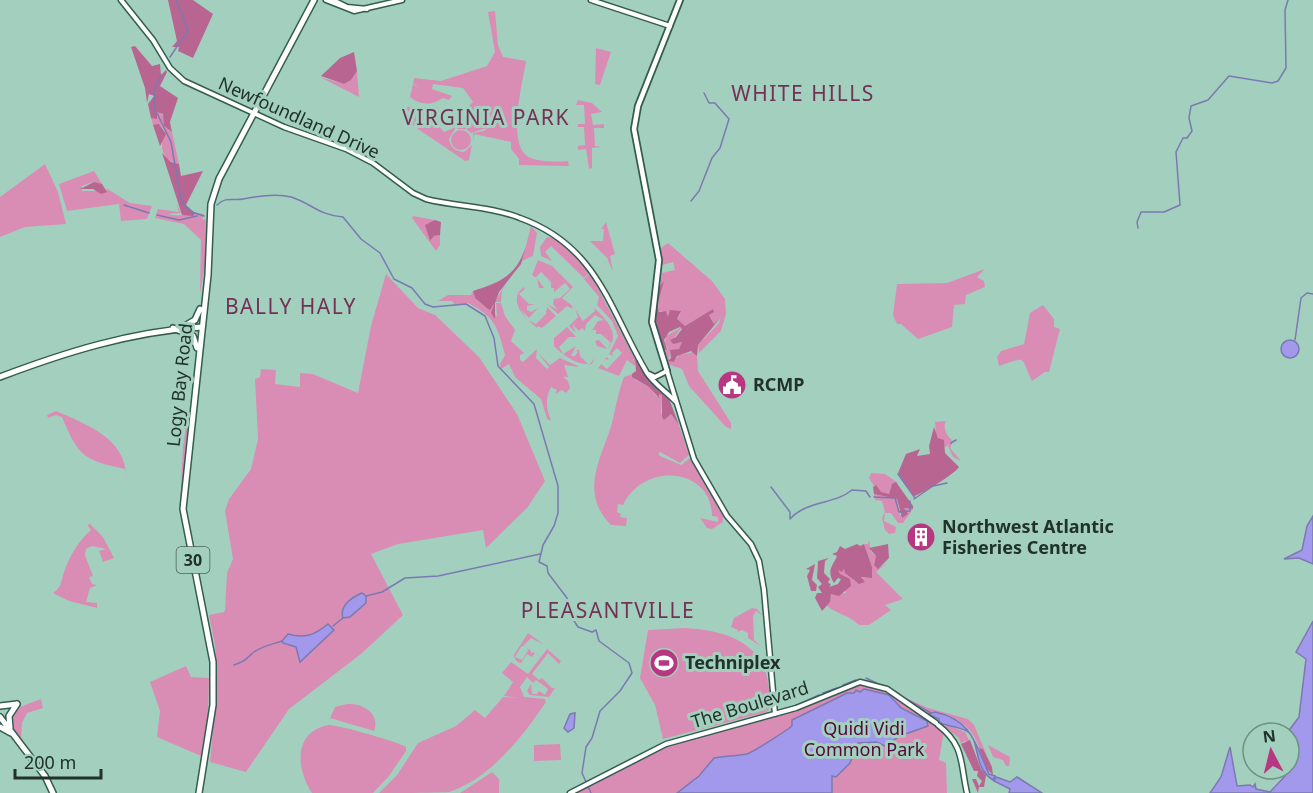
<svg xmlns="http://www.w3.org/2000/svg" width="1313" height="793" font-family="'Noto Sans',sans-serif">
<rect width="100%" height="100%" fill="#a3d0be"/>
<!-- green -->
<path fill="#da8db4" d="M 495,11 L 498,45 L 503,57 L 526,61 C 523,82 505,149 531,158 C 541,162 559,162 568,161 L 569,166 L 519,165 L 519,159 L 511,149 L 511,142 L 474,134 L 473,141 L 473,133 L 484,131 L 491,125 L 491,120 L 494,120 L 490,117 L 480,120 L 471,117 L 479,121 L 489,119 L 490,124 L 487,128 L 471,133 L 467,130 L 467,124 L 466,129 L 457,129 L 461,116 L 467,115 L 467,111 L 462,114 L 460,106 L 464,111 L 473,102 L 463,88 L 433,84 L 432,89 L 452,96 L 449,100 L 443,98 C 433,105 421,106 410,97 L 413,84 L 420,89 L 413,83 L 414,78 L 441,81 L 487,66 L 495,52 L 488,12 Z
M 596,48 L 611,52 L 600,85 L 595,84 Z
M 357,71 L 359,97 L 320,77 L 344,84 L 351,80 Z
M 578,100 L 592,103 L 602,112 L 591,114 L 593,125 L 604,124 L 604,128 L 594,128 L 595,146 L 602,147 L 592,148 L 592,168 L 589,169 L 586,149 L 578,150 L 578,146 L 585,145 L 584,127 L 578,127 L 578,124 L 585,124 L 584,105 L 576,105 Z
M 412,106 L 426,112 L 444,132 L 456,127 L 449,139 C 451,148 455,151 464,152 L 472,145 L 469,160 L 465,161 L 402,118 L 406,108 Z
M 155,108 L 158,108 L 165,119 L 164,126 L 172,132 L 179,164 C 161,160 159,146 165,131 L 160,125 L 153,125 L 151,118 L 157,117 Z
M 436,108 L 451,125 L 444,127 L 437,124 L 434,115 Z
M451 140a10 10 0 1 1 20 0a10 10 0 1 1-20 0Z
M 45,164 L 58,192 L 66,224 L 25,227 L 0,237 L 0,197 Z
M 94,171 L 102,184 L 93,182 L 82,186 L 82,191 L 107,191 L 106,188 L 130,203 L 152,206 L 147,219 L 121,221 L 119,204 L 67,211 L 59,184 Z
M 176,203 L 181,213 L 168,214 C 181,218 191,212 204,214 L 202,219 L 206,220 L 205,264 L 200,294 L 201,240 L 184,224 L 155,218 L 158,209 L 179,212 Z
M 413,216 L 435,220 L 426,228 L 430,241 L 434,236 L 440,235 L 440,245 L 436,251 L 412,218 Z
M 606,222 L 615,254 L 610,256 L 613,272 L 607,258 L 590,241 L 603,241 L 604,229 L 601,229 Z
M 531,226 L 537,233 L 533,256 L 522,261 Z
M 547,237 C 563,237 581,262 590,272 L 584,278 L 551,246 L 545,252 L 552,261 L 541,256 L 540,247 Z
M 668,243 L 712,281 L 725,299 L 726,314 L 721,331 L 699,353 L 698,345 L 719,323 L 721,316 L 714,324 L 709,315 L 712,310 L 685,326 L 677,320 L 680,314 L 673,312 L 668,317 L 665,311 L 657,311 L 662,273 L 675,270 L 673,262 L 662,265 L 661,248 Z
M 538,260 L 552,266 L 573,287 L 562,298 L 574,307 L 571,306 L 573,309 L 567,306 L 558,314 L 547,304 L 558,310 L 553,304 L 554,299 L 560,298 L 570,289 L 565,283 L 554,292 L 554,288 L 551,288 L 551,282 L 541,272 L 536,277 L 544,288 L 539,288 L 537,278 L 532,275 Z
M 985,269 L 977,277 L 984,281 L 985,287 L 966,295 L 965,304 L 954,305 L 952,327 L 918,339 L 901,324 L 897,324 L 893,315 L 897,284 L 947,283 Z
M 386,274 L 418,308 L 435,315 L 479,357 L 517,414 L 545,481 L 527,508 L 486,548 L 483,530 L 398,544 L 371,554 L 403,615 L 361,654 L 289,709 L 246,772 L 210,762 L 217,687 L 215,645 L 209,615 L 224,612 L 225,610 L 227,573 L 233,559 L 225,511 L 229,499 L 251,469 L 258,439 L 255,379 L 260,377 L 261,369 L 276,370 L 275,384 L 300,387 L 300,373 L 313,374 L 358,393 L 371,326 Z
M 588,275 L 591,275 L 635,359 L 635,366 L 627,360 L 619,376 L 598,368 L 607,357 L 609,360 L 606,359 L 601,364 L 607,369 L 622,353 L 617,348 L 612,353 L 613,356 L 609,354 L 618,336 L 612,321 L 597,305 L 599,297 L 584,279 Z
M 507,281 L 502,291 L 501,302 L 495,302 L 492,309 L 497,317 L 496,303 L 501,303 L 505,316 L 515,330 L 511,341 L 524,353 L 520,355 L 520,360 L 523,362 L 537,349 L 536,358 L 547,369 L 549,367 L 537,352 L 550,365 L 560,358 L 580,367 L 564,365 L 568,377 L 563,377 L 568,381 L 570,388 L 566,393 L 562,390 L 555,394 L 557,390 L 551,387 C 545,400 546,406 551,421 L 547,419 L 541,399 L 515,377 L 509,364 L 501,369 L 500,364 L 505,355 C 498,327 494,316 468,303 L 455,305 L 452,301 L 438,301 L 448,295 L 471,295 L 473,291 L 475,298 L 490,310 Z
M 523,286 L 518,292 L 518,301 L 518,294 L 523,287 L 525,289 L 519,294 L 529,304 L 535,304 L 527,306 L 527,310 L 531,312 L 538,308 L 529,318 L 520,309 L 527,319 C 517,309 512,297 523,286 Z
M 1043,305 L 1054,319 L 1054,327 L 1060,329 L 1049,372 L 1045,372 L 1032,381 C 1020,358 1029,355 999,366 L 997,357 L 1001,351 L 1024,344 L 1030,313 Z
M 547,307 L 556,316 L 542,328 L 537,326 L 537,328 L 528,320 L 536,324 L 546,314 Z
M 594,308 C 606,319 622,335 607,349 L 597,346 L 595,341 L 599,340 L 607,349 L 611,343 L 601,334 L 596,334 L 596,330 L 592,330 L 598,321 L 604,320 L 595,315 L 586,324 L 585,331 L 582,328 L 579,331 L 572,324 L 576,333 L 569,326 L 578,317 L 575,309 L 583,321 L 595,311 Z
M 654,309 L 656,327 L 665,351 L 668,349 L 665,344 L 666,336 L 682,327 L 674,338 L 676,343 L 683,342 L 679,349 L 670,352 L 669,361 L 674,362 L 679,355 L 694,352 L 697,356 L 698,371 L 731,423 L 731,429 L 726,427 L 689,386 L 682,369 L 667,364 L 656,327 Z
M 567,327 L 576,337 L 569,337 L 559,347 L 563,354 L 576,346 L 571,356 L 575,356 L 578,352 L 576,350 L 579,350 L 580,356 L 589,365 L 595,358 L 592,364 C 579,366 563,356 554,346 L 554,338 Z
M 632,374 L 636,380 L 649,387 L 657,397 L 660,393 L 662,395 L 661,413 L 664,420 L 671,414 L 679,425 L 689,455 L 680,463 L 660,452 L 658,455 L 681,465 L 690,458 L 723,516 L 723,522 L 712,529 L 707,528 L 700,518 L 718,522 L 718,517 L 712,516 C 711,466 643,462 623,505 L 618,504 L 617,512 L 621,514 L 620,517 L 627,518 L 626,526 L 611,525 C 578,492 602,457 612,423 C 616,407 618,392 624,377 Z
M 189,408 L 182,505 L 180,506 L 183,446 Z
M 56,411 C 90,426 130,440 126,484 L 126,469 C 84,461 78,456 62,417 L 56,415 L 48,418 L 47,415 Z
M 946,421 C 942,427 947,437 953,441 L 950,448 L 961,461 L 953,457 L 948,446 L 950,444 L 945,447 L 936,434 L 935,422 Z
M 871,473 L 885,474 L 898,483 L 891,486 L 889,494 C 878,494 874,486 869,478 Z
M 874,494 L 897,499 L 900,516 L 905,511 L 903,508 L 913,509 L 903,523 L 898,523 L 891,513 L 885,513 L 884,521 L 896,527 L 895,533 L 889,534 L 885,530 L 882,518 L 885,512 L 882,501 L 875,500 Z
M 89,523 L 103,537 L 114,558 L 103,562 L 99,551 L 106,549 L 92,546 L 86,549 L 85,555 L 93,576 L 89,577 L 92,584 L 97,585 L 90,588 L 86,602 L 97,603 L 97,608 L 69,601 L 53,593 C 62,587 61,581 64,572 C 69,557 79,540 91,530 L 88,526 Z
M 869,540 L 871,552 L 876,556 L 874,565 L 878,568 L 887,563 L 876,572 L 903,599 L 885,605 L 891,610 L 869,625 L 859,625 C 846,613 839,616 826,605 L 830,602 L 831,594 L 846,593 L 838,570 L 844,569 L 854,581 L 865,582 L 861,578 L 872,577 L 872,567 L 864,544 L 868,544 Z
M 752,608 L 757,609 L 763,616 L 756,611 L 753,616 L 754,640 L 762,647 L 748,638 L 748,633 L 742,630 L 737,632 L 738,630 L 731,627 L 734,618 Z
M 685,628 C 722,630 763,641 768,683 C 770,692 773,702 768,711 L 765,709 L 767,712 L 663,739 L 655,705 L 640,678 L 648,630 Z
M 528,633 L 543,644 L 531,638 L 525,644 L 522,643 L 525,645 L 521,647 L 515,657 L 522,660 L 528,651 L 527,648 L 531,651 L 531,655 L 532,652 L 535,653 L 532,657 L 527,654 L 521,663 C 517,663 514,658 514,655 Z
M 547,649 L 561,661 L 559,664 L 548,653 L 532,674 L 539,680 L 542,678 L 552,688 L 555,688 L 549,697 L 530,695 L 527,691 L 531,684 L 532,694 L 537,694 L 539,691 L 545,695 L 548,689 L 536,680 L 533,683 L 527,677 L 520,687 L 524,697 L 545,699 L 546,702 C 523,736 490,779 449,792 C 432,793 397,793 379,793 L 397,775 L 418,743 L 456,726 L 475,710 L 485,718 L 503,697 L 518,698 L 504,696 L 513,682 L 502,673 L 511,662 L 528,674 Z
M 186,666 L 191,677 L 209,678 L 208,716 L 201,756 L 157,737 L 160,711 L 150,682 Z
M 859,684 L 887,690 L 944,731 L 939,760 L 946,763 L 947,793 L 573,793 L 670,744 L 789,712 Z
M 906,698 L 928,708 L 968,719 L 974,725 L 992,767 L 983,749 L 979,748 C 973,726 951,710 926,714 Z
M 41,699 L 43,708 L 27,713 L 22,723 L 21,739 L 11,725 L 12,715 L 20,707 Z
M 347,704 C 362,703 381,713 374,731 L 330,718 L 335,707 Z
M 328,725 C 336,724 402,743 406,747 L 406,751 L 389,776 L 373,793 L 312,793 C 296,769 293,732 328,725 Z
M 947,725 L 965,732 L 970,742 L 964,741 L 961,744 L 959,738 L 945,727 Z
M 560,744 L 561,760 L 534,761 L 534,745 Z
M 988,745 L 1010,757 L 1009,766 L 1006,766 L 1003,760 L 993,757 Z
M 492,772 L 499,779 L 499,793 L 460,793 Z"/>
<!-- forest -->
<path fill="#b96591" d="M 168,0 L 193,0 L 213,14 L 193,58 L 178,51 L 179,47 L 172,47 L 177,41 Z
M 135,46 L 152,66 L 160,64 L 161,75 L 166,70 L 167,72 L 160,86 L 178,98 L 170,122 L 172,132 L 164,126 L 163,114 L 157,112 L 157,119 L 151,118 L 148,104 L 154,96 L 149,94 L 147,103 L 145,88 L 131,47 Z
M 354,52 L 357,71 L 351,80 L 344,84 L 321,76 L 340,58 Z
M 159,124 L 166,134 L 160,146 L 153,125 Z
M 162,153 L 171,162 L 179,164 L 181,176 L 203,171 L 186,205 L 195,213 L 193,216 L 182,215 Z
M 94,182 L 102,184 L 107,192 L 101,194 L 93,189 L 80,189 Z
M 435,220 L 441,222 L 440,235 L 434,236 L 430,241 L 425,225 Z
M 526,246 L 521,264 L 499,292 L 495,303 L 495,319 L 491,313 L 494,304 L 490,310 L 488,309 L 475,298 L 473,291 C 501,282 516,276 526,246 Z
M 664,281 L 657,306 L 659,312 L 666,311 L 668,317 L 670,310 L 681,311 L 677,319 L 685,326 L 713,309 L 714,312 L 709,315 L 714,324 L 722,316 L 698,345 L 697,356 L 691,351 L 677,356 L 674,362 L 668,361 L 671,358 L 670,350 L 679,349 L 682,342 L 673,344 L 670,340 L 676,337 L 682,329 L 680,327 L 669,332 L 664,340 L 667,350 L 664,350 C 657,330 647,300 664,281 Z
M 635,359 L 646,377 L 668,396 L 679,425 L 671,414 L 664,420 L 662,417 L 662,395 L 659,394 L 659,398 L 649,387 L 632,377 L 632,374 L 636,371 Z
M 934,427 L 938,438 L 944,440 L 945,453 L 959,467 C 956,473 922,494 914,496 L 898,473 L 906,454 L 920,449 L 917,456 L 930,454 L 929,446 Z
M 896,482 L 913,506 L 913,509 L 904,508 L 908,514 L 902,518 L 897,499 L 874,494 L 873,487 L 876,485 L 881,492 L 889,494 L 892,484 Z
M 857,544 L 860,546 L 864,544 L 872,567 L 872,578 L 861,577 L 865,582 L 859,584 L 845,573 L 844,569 L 842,572 L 838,570 L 840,574 L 850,579 L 851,586 L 839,596 L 831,594 L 830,602 L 822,611 L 815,598 L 817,593 L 822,593 L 818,587 L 822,584 L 817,578 L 818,561 L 829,558 L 825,561 L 824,573 L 830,579 L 828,582 L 831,585 L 829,587 L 838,584 L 841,579 L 838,578 L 834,583 C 826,570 833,566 837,556 L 832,554 L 837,552 L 840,546 L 845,549 Z
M 888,544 L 889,558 L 878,569 L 874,565 L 876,556 L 869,548 Z
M 815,564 L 812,580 L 817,585 L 816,591 L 811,591 L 807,576 L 810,570 L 806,569 Z
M 970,740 L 981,769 L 986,775 L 984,787 L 979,787 L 978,793 L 972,779 L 976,779 L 979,786 L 982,781 L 977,776 L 978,771 L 974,771 L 961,744 Z
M 979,748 L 983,749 L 992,767 L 993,775 L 986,768 Z"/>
<!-- water -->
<path fill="#a298ec" stroke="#7b79b2" stroke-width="1.5" d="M1281 349a9 9 0 1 1 18 0a9 9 0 1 1-18 0Z
M 1313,516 L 1313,564 L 1299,558 L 1284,559 L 1302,550 L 1307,526 Z
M 362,593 L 366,596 L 366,603 L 350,617 L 343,618 C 339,606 352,597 362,593 Z
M 1313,621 L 1313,793 L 1210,793 L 1221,777 L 1230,747 L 1237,786 L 1250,785 L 1253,787 L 1255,784 L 1256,789 L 1270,792 L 1285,776 L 1283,769 L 1289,769 L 1287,733 L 1299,717 L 1306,659 L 1296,652 Z
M 328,624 L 334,630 L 300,662 L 296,647 L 283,643 L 282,641 L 288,634 C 304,639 315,635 328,624 Z
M 864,689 L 889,695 L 901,708 L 927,721 L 928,726 L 900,736 L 885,746 L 876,742 L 858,743 L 850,763 L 836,777 L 832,776 L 832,793 L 677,793 L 699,776 L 714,758 C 725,756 737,756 747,754 C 753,752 786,731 792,726 L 792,720 L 847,693 L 854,693 L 856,690 L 860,692 Z
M 935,712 C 972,720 975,743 989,774 L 995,776 L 993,780 C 972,767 981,741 967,731 C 960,727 948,726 939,723 L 939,719 L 928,714 Z
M 575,713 L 574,728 L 568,732 L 564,728 L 570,714 Z
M 996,777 L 1010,782 L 1017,777 L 1042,793 L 1009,793 L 1010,789 L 994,781 Z"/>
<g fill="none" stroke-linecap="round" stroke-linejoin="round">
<!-- stream -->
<path stroke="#7b79b2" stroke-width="1.5" d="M 170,57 L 188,30 L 176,0
M 161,75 L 155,88 L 154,107 L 171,142 L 181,199 L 189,211 L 204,216
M 691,201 L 699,191 L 712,158 L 720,148 L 729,119 L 715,103 L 709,103 L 704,93
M 124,205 L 149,213
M 217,205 C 226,196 233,201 243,199 C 258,196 276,193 291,197 C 311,203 318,215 343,217 L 361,239 L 380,253 L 394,279 L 412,288 L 425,304 L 433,307 L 466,304 L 485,316 L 494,338 L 498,366 L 534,404 L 558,486 L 558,513 L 554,526 L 543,545 L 539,562 L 547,566 L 548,573 L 567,598 L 571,616 L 578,627 L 592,632 L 596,630 L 599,641 L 629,663 L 632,673 L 620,691 L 600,711 L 592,738 L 586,747 L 582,773 L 591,793
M 157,215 L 179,220 L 197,216
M 1138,228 L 1137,222 L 1141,212 L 1164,212 L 1180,205 L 1176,152 L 1183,138 L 1187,138 L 1192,131 L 1189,118 L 1191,106 L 1208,100 L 1229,76 L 1272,83 L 1278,81 L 1286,68 L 1285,10 L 1288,0
M 1295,340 L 1301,298 L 1307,293 L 1313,294
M 951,443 L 956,440
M 898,474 L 915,498
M 771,487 L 790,512 L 790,518
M 874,497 L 895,498 L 899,512 L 910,511 L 910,501
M 914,499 L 933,486 L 947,483
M 790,519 C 807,500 834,505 852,490 L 866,491 L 870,497
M 366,596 L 382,592 L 405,578 L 438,576 L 540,554
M 333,626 L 343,618
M 234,665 C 244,662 246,659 254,652 C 262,646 273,644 282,641
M 866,678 L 899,694
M 843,685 L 856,680
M 823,693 L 837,688
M 906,699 L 931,713
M 802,703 L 819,695
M 785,709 L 801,704"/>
<!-- tertiary casing -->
<g stroke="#335d4e" stroke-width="7">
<path id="tertiary" d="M 121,0 L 153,40 L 170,68 L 184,81 L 284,127 L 346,149 L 373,163 L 413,193 L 426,199 C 457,207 490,206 520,218 C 598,246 609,309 647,373 C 654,384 667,392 676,402
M 326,0 L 354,11 L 402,0
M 333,0 L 347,7 L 367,9
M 591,0 L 670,26
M 649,374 L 655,377 L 667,371 L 694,459 L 727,516 L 751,544 L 759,561 L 764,590 L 775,714
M 938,725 C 965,746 960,763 967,793
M 570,793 L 666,744 L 796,708 L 860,682 L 887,689 L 936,723"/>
</g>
<!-- secondary casing -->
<g stroke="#335d4e" stroke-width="8">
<path id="secondary" d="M 667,371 L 652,322 L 659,260 L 634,129 L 638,106 L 680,0"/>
</g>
<!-- primary casing -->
<g stroke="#335d4e" stroke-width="8">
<path id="primary" d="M 183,327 L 195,320 L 200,309
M 173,328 L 193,336 L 197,348
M 0,377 C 66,352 130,332 201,327
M 0,706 L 17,704
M 0,717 L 45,776 L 53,793
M 0,727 L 11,733
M 10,728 L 9,716 L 17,704
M 199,793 L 213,705 L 213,662 L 183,509 L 208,275 L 211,204 L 219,179 L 314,0"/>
</g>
<!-- tertiary -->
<use href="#tertiary" stroke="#fff" stroke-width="4"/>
<!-- secondary -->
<use href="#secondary" stroke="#fff" stroke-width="4.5"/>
<!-- primary -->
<use href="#primary" stroke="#fff" stroke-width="5"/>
</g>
<!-- icons -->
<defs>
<g id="civic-disc" transform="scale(1.5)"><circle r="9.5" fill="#b73782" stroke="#a3d0be"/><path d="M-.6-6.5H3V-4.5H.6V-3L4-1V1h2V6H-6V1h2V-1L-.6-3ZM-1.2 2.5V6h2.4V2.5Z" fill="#fff"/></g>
<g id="building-disc" transform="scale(1.5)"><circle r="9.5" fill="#b73782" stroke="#a3d0be"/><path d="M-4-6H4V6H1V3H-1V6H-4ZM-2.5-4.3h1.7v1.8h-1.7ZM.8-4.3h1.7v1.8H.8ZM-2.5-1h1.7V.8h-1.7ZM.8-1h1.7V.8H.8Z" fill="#fff"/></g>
<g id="stadium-disc" transform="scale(1.5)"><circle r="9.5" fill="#b73782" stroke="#a3d0be"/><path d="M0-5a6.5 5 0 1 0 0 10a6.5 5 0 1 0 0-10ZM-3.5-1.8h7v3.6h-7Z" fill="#fff"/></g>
</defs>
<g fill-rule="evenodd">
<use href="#civic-disc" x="732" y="385"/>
<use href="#building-disc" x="921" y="537"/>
<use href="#stadium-disc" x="664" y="663"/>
</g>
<g text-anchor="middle" stroke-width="6" stroke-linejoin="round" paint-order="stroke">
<!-- shield labels -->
<rect fill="#a3d0be" stroke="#476157" stroke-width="1.5" x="176.5" y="547" width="33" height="26" rx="4.5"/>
<g font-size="16" font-weight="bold" fill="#20322b">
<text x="193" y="566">30</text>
</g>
<!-- street labels -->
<g font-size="18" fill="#20322b" stroke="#a3d0be">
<text transform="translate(299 118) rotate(24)" y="6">Newfoundland Drive</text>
<text transform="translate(180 385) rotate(-84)" y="6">Logy Bay Road</text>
<text transform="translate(750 705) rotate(-17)" y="6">The Boulevard</text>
</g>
<!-- poi labels -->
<g font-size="18" font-weight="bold" fill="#20322b" stroke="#a3d0be" text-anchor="start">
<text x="753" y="391">RCMP</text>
<text x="942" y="533">Northwest Atlantic<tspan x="942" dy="21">Fisheries Centre</tspan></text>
<text x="685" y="669">Techniplex</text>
</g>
<!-- park labels -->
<g font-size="18" fill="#560639" stroke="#a3d0be">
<text x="864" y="735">Quidi Vidi<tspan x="864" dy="21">Common Park</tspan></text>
</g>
<!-- quarter labels -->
<g font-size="21" letter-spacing="1.5" fill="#713255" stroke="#a3d0be">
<text x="803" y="101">WHITE HILLS</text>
<text x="486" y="125">VIRGINIA PARK</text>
<text x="291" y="314">BALLY HALY</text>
<text x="608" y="618">PLEASANTVILLE</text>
</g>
</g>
<!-- north arrow -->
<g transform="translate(1271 751) rotate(353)"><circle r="28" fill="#a3d0be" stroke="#6f9183" stroke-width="1.5"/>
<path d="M0-4.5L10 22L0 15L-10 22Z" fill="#b73782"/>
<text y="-9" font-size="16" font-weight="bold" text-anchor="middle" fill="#20322b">N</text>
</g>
<!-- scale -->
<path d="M15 769v9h86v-9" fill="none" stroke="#20322b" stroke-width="3"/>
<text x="24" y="769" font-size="18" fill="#20322b" stroke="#a3d0be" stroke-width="4.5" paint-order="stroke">200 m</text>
</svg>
